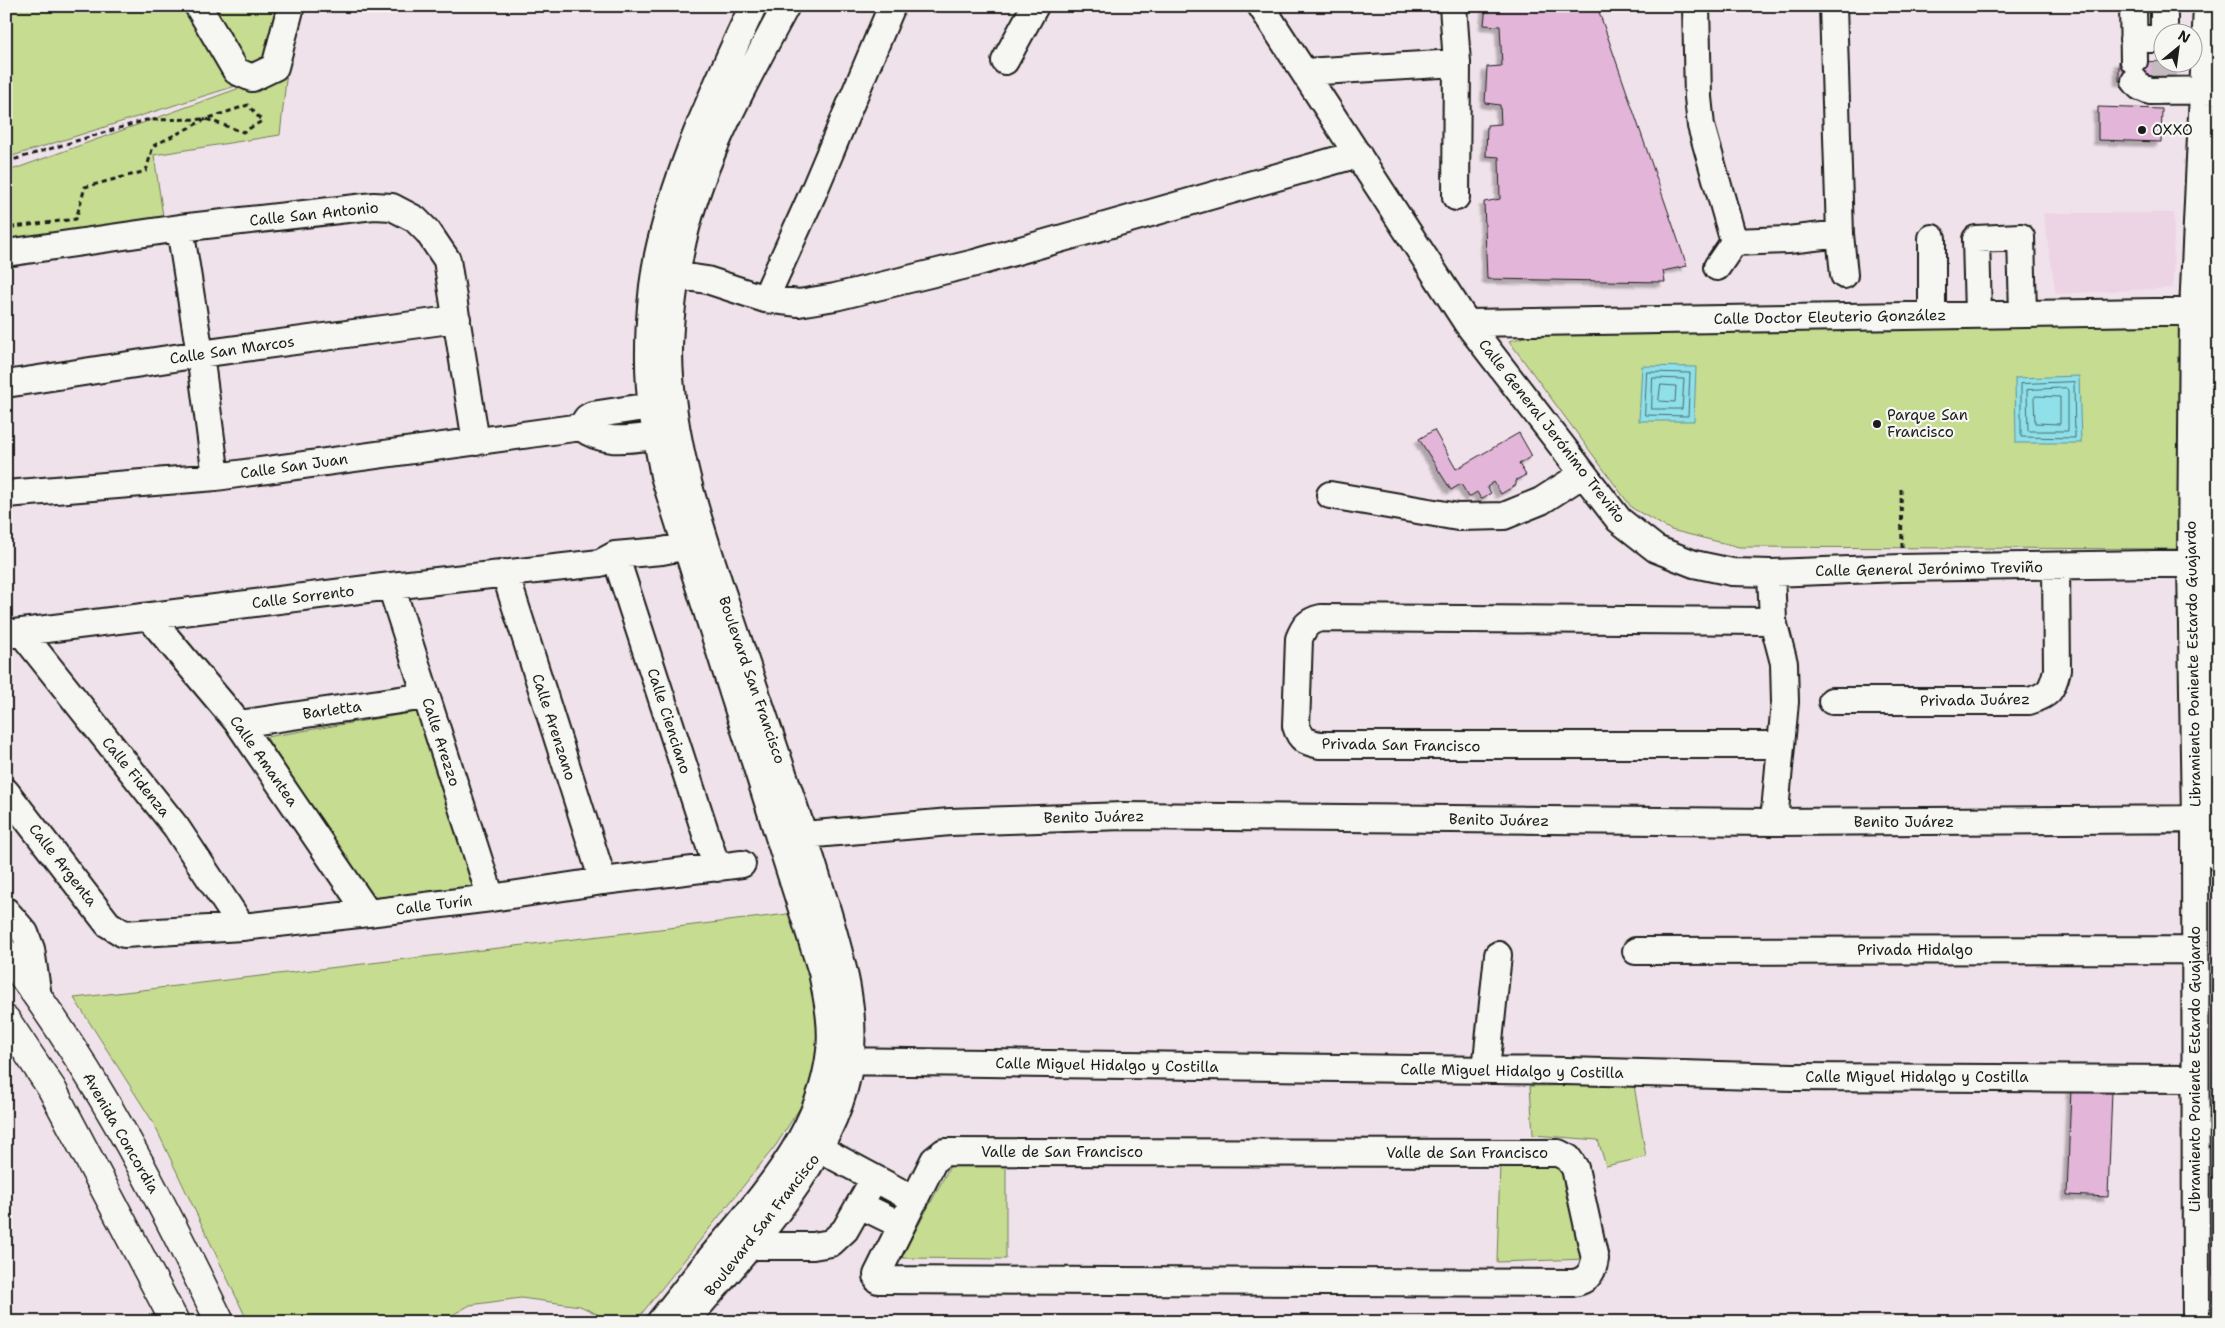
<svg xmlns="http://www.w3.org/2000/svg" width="2225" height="1328" font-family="'Shantell Sans',sans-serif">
<defs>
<filter id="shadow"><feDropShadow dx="-4.5" dy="4.5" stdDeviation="1" flood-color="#0004"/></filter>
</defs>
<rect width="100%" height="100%" fill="#f0e2ea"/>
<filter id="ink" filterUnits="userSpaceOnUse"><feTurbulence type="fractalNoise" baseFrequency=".02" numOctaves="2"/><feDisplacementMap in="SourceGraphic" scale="10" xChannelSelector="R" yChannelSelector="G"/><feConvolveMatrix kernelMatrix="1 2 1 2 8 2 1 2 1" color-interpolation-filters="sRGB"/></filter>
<g filter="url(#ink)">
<!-- built -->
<path fill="#ecd4e5" d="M 2043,213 L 2174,213 L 2173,288 L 2056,294 Z"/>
<!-- green -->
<path fill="#c5dc91" stroke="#707c56" d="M 6,6 L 293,6 L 277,73 L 6,158 Z
M 287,71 L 280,135 L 154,155 L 163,216 L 6,242 L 6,172 Z
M 2186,324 L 2181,549 L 1739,547 L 1671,530 L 1632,508 L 1509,341 L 1540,333 Z
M 417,712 L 476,886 L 375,902 L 266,737 Z
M 796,913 L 822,1025 L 818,1062 L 803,1103 L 776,1145 L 635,1322 L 614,1322 L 580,1306 L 521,1298 L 470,1305 L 440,1322 L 248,1322 L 153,1122 L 74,998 Z
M 1634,1085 L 1646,1157 L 1606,1166 L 1598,1140 L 1533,1135 L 1530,1086 Z
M 955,1157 L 1006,1163 L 1006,1259 L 901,1258 Z
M 1500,1163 L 1566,1164 L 1587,1259 L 1497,1262 Z"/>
<!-- water -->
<path fill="#8fe0e9" stroke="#619297" d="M 1642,366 L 1696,367 L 1694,421 L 1639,421 Z
M 2079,376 L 2081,443 L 2016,443 L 2015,378 Z"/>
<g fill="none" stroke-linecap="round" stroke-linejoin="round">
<!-- shore -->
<path stroke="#4a6a6e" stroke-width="1" d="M 1647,372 L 1690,373 L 1688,416 L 1645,415 Z
M 1653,378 L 1684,379 L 1682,409 L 1652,409 Z
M 2074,382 L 2075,438 L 2021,437 L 2021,384 Z
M 1661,385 L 1676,386 L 1675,402 L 1659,401 Z
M 2066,388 L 2068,390 L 2068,431 L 2028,431 L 2027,390 Z
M 2036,396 L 2060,397 L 2060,424 L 2035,423 L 2034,399 Z"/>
</g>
<!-- building -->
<path fill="#e2b5d9" stroke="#1c1c1c" filter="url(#shadow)" d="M 1486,6 L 1597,6 L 1687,266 L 1663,271 L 1665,282 L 1487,279 L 1484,202 L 1500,199 L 1499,157 L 1486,156 L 1487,125 L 1501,124 L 1500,105 L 1485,103 L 1487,67 L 1502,66 L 1500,26 L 1484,25 Z
M 2119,61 L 2175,62 L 2175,81 L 2119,81 Z
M 2098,107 L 2162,109 L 2161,142 L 2098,140 Z
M 1434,430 L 1456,469 L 1519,433 L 1532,456 L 1519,464 L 1526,475 L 1516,480 L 1516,485 L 1501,494 L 1494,482 L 1487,487 L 1491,493 L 1481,499 L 1477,492 L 1469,497 L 1461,484 L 1451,490 L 1419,439 Z
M 2071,1089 L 2112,1091 L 2108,1197 L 2067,1195 Z"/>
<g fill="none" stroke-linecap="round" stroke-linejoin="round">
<!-- minor-tunnel -->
<path stroke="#c6bac1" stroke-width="26" stroke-dasharray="26 13" stroke-linecap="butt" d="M 2164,62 L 2164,81"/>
<!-- minor casing -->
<g stroke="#1c1c1c" stroke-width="30">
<path id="minor" d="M 198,6 L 236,71 L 252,78 L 275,67 L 291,6
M 1261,6 L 1467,323 L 1619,520 L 1656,549 L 1694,564 L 1732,572 L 1771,573 L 1901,568 L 2219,563
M 1453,6 L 1457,63 L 1456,197
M 1696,6 L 1698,97 L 1701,126 L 1734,242
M 1833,6 L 1840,234 L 1844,275
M 2133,6 L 2134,61
M 2164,32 L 2164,6
M 2133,39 L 2162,39
M 1005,61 L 1035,6
M 1304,72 L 1457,63
M 2135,81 L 2140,87 L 2150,91 L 2219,90
M 2219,183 C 2212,356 2211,529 2214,702 C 2215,754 2218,806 2219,858
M 180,228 L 200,354 L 216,477
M 1932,238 L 1932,315
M 1734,242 L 1788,240 L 1840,234
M 6,253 L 180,228 L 374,206 L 392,207 L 415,219 L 428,232 L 447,260 L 476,442
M 1717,267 L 1734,242
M 659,273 L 707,280 L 765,299 L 799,303 L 835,297 L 975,263 L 1358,154
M 765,299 L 813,193 L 892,6
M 1978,314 L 1976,239 L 2021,237 L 2023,314
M 1467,323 L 2219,311
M 6,384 L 200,354 L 457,319
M 581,427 L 587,418 L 592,415 L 651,406
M 6,494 L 216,477 L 581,427 C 603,445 631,439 656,436
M 1330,495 L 1458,517 L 1504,516 L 1541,501 L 1583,474
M 615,555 L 717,868
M 505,573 L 603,881
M 1771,573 L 1773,621 L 1784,663 L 1785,702 L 1774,822
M 391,586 L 491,898
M 149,617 L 239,724 L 368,913
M 1773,621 L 1321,618 C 1308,621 1304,626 1299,639 L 1296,726 C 1300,740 1306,742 1320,745 L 1781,745
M 21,632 L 176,827 L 242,927
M 6,634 L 391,586 L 600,563 L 615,555 L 662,551 L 703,543
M 1832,701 L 2029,701 C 2049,695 2052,691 2057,670 L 2056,566
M 239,724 L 426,696
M 6,792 L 108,924 L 124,934 L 242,927 L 368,913 L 491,898 L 603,881 L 742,864
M 781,839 L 804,835 L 950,822 L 1123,816 L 1774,822 L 2219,819
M 6,911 L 25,933 L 31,949 L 38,997
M 1636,951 L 2195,950
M 833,1061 L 1566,1071 L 1793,1077 L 2194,1079
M 1486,1070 L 1498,955
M 805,1141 L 915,1200
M 944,1152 L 1558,1153 L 1568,1158 L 1575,1168 L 1595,1259 C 1593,1272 1587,1281 1573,1283 L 878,1280 L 877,1275 L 934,1160 Z
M 860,1205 L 901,1225
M 737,1244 L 749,1246 L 813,1246 L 831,1243 L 845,1230 L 874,1179
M 660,1322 C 682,1295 702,1267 725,1241 C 772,1185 822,1127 830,1051 C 833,1024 827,998 822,972 L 664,476 C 660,454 655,431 652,409 C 646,361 649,293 660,246 C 680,162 717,84 753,6
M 685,1322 C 746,1250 838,1156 850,1060 C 857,1006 839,951 824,900 C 815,872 807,845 798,818 C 776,753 754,688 732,622 C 703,536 670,445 669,353 C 669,320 674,286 680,254 C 697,166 744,84 786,6
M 2196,1322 L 2195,820 L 2191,563 L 2193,311 L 2207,6"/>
</g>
<!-- major casing -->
<g stroke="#1c1c1c" stroke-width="31">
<path id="major" d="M 6,954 C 93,1066 158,1194 220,1322
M 6,1020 L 52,1089 L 175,1322"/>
</g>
<!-- path -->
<path stroke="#1c1c1c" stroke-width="3" stroke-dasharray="5 4" stroke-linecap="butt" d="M 6,162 L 146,120 L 206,119 L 243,132 L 262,121 L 248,105 L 206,119 L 153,146 L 146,171 L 85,187 L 76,219 L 6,228
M 1901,489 L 1902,548"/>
<!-- minor -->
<use href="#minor" stroke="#f6f6f2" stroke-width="26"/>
<!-- major -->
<use href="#major" stroke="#f6f6f2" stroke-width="28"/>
</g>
</g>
<!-- markers -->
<g fill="#1c1c1c" stroke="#f6f6f2" stroke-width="2">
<circle cx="2142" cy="130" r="5"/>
<circle cx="1877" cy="424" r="5"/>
</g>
<g text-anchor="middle" stroke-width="4.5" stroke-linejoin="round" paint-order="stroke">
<!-- poi labels -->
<g font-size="15" fill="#1c1c1c" stroke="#f6f6f2" text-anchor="start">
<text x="2152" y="135">OXXO</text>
<text x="1887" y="420">Parque San<tspan x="1887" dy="17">Francisco</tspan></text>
</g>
<!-- street labels -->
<g font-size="15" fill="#1c1c1c" stroke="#f6f6f2">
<text transform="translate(314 214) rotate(-6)" y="5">Calle San Antonio</text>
<text transform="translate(1830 317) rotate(-1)" y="5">Calle Doctor Eleuterio González</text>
<text transform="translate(232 350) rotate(-8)" y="5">Calle San Marcos</text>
<text transform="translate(1552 431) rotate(52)" y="5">Calle General Jerónimo Treviño</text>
<text transform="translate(294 466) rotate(-8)" y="5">Calle San Juan</text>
<text transform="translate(1929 569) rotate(-1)" y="5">Calle General Jerónimo Treviño</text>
<text transform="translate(303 597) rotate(-7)" y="5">Calle Sorrento</text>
<text transform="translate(2193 664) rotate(-91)" y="5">Libramiento Poniente Estardo Guajardo</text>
<text transform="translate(752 680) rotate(71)" y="5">Boulevard San Francisco</text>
<text transform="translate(1975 700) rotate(-1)" y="5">Privada Juárez</text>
<text transform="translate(332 710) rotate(-8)" y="5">Barletta</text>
<text transform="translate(669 721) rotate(72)" y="5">Calle Cienciano</text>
<text transform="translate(554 727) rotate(72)" y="5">Calle Arenzano</text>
<text transform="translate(441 742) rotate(72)" y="5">Calle Arezzo</text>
<text transform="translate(1401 745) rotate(1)" y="5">Privada San Francisco</text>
<text transform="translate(264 761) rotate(55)" y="5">Calle Amantea</text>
<text transform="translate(136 777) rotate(51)" y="5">Calle Fidenza</text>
<text transform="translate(1094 817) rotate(-1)" y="5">Benito Juárez</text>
<text transform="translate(1499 820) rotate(1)" y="5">Benito Juárez</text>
<text x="1904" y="827">Benito Juárez</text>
<text transform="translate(63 865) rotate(52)" y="5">Calle Argenta</text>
<text transform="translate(434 905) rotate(-7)" y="5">Calle Turín</text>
<text x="1915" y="955">Privada Hidalgo</text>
<text transform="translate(1107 1065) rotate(1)" y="5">Calle Miguel Hidalgo y Costilla</text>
<text transform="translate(2195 1069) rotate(-90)" y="5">Libramiento Poniente Estardo Guajardo</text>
<text transform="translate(1512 1071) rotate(1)" y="5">Calle Miguel Hidalgo y Costilla</text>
<text x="1917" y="1082">Calle Miguel Hidalgo y Costilla</text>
<text transform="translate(121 1133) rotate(60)" y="5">Avenida Concordia</text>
<text x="1062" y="1157">Valle de San Francisco</text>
<text x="1467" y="1158">Valle de San Francisco</text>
<text transform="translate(762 1225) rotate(-52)" y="5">Boulevard San Francisco</text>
</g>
</g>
<!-- margin -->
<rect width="2225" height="1328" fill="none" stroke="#f6f6f2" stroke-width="25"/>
<rect x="12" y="12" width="2200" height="1303" fill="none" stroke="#1c1c1c" stroke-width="2" filter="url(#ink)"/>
<!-- north arrow -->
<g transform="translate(2178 48) rotate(29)"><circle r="24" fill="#f6f6f2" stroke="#9f9f9c"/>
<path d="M0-4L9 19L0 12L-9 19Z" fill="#1c1c1c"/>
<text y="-8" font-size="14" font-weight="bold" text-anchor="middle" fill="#1c1c1c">N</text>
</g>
</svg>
